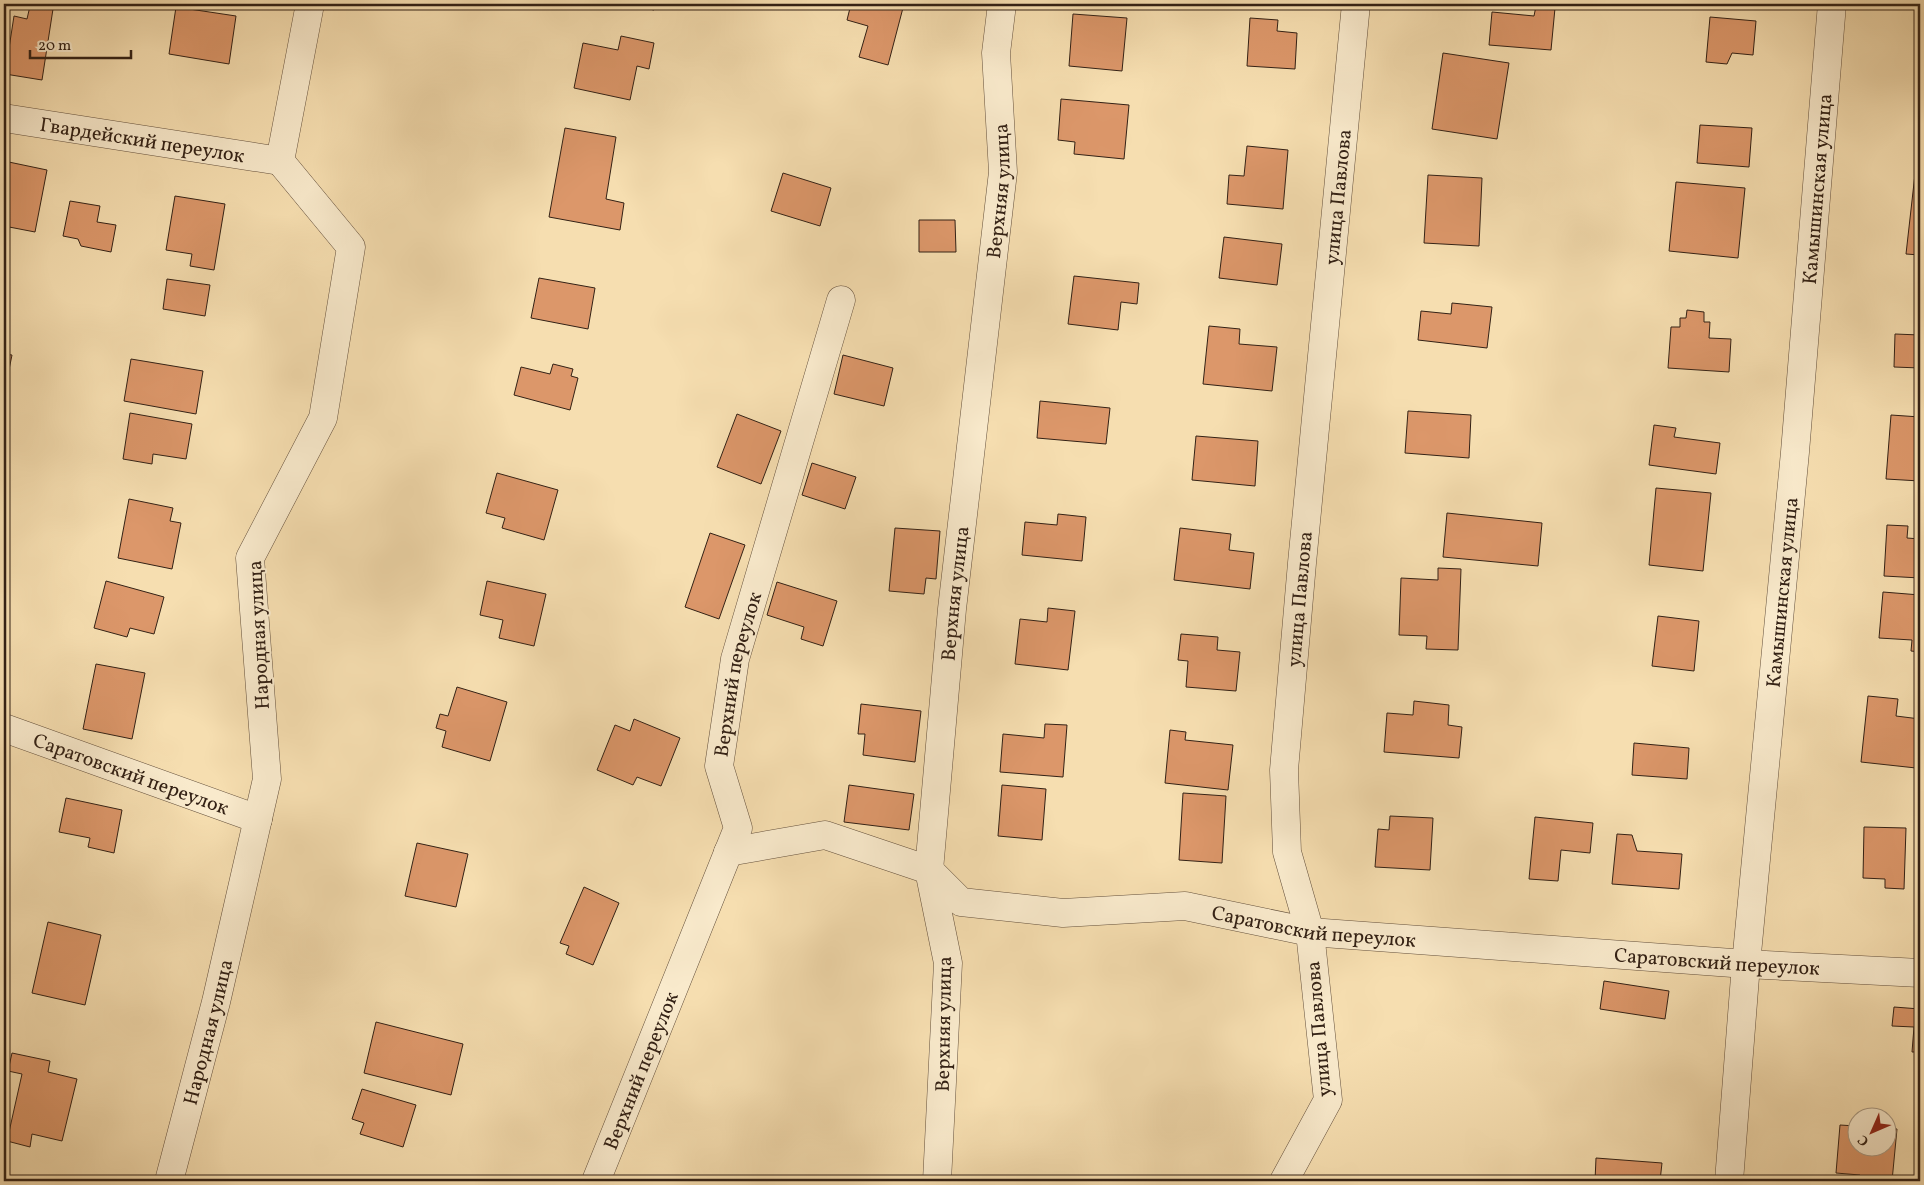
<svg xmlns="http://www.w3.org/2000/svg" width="1924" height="1185" font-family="Vollkorn,serif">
<rect width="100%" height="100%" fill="#f6deb0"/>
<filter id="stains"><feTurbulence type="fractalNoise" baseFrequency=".004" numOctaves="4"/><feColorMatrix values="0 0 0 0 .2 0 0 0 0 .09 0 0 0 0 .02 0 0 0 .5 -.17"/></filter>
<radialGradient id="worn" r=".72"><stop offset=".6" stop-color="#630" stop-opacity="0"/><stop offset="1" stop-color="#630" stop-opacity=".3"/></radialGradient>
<!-- building -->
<path fill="#dc976a" stroke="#332115" d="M 625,4 L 655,4 L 654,10 Z
M 851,4 L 904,4 L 888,65 L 859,57 L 868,26 L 847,20 Z
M 30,6 L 53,9 L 42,80 L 5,74 L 14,16 L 27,19 Z
M 1536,6 L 1555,8 L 1551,50 L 1489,45 L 1492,12 L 1534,16 Z
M 176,7 L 236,16 L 229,64 L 169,54 Z
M 1073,14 L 1127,18 L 1122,71 L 1069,66 Z
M 1710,17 L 1756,21 L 1753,55 L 1732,53 L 1727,64 L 1706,62 Z
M 1250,18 L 1278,20 L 1277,31 L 1297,33 L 1295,69 L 1247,66 Z
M 621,36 L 654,43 L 649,69 L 637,66 L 630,100 L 574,88 L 583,43 L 618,50 Z
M 1443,53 L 1509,63 L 1497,139 L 1432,129 Z
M 1920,78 L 1920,139 L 1916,139 Z
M 1061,99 L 1129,105 L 1124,159 L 1074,154 L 1075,142 L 1058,140 Z
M 1700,125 L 1752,128 L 1749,167 L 1697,163 Z
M 565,128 L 616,137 L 606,199 L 624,203 L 620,230 L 549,217 Z
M 1247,146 L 1288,150 L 1283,209 L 1227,204 L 1229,175 L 1244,176 Z
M 4,161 L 47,170 L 35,232 L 4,226 Z
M 783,173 L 831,188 L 820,226 L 771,211 Z
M 1915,174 L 1920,175 L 1920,255 L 1906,254 Z
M 1428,175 L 1482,178 L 1479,246 L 1424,243 Z
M 1676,182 L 1745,188 L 1738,258 L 1669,251 Z
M 175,196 L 225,204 L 214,270 L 190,266 L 192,254 L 166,250 Z
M 70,201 L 100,206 L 97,222 L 116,225 L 111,252 L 81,246 L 78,239 L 63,236 Z
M 919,220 L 955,220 L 956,252 L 919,252 Z
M 1224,237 L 1282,244 L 1277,285 L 1219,278 Z
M 1074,276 L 1139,283 L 1137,304 L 1121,302 L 1118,330 L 1068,324 Z
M 539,278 L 595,288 L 588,329 L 531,318 Z
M 167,279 L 210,285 L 205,316 L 163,309 Z
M 1452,303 L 1492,307 L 1487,348 L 1418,340 L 1421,311 L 1451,314 Z
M 1687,310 L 1704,312 L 1704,322 L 1710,322 L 1709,338 L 1731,339 L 1729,372 L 1668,368 L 1671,327 L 1680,327 L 1680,318 L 1686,318 Z
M 1209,326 L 1240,329 L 1239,344 L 1277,347 L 1272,391 L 1203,384 Z
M 1895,334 L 1920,335 L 1920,368 L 1894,367 Z
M 4,354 L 12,355 L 4,394 Z
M 843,355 L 893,368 L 884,406 L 834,394 Z
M 131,359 L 203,371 L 196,414 L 124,401 Z
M 553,364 L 573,369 L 571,376 L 578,378 L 570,410 L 514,395 L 521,367 L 550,374 Z
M 1040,401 L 1110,408 L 1106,444 L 1037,438 Z
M 1408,411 L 1471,415 L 1469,458 L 1405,453 Z
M 130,413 L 192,424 L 186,459 L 153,454 L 152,464 L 123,459 Z
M 737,414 L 781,431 L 761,484 L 717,467 Z
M 1891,415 L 1920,417 L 1920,481 L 1886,479 Z
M 1654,425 L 1676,428 L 1674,437 L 1720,443 L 1716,474 L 1649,465 Z
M 1196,436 L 1258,441 L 1255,486 L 1192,480 Z
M 812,463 L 856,477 L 845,509 L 802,495 Z
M 497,473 L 558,490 L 544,540 L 502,528 L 505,518 L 486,513 Z
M 1656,488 L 1711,493 L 1703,571 L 1649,565 Z
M 129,499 L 173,508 L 170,521 L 181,523 L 172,569 L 118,558 Z
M 1447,513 L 1542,523 L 1538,566 L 1443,557 Z
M 1058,514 L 1086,517 L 1082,561 L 1022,555 L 1025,522 L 1057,525 Z
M 1887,525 L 1908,526 L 1907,538 L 1920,539 L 1920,578 L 1884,576 Z
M 895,528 L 940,531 L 936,579 L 926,578 L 924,594 L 889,591 Z
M 1180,528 L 1231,534 L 1229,550 L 1254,553 L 1250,589 L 1174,580 Z
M 710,533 L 745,545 L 719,619 L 685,607 Z
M 1438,568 L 1461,569 L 1458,650 L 1426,649 L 1427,636 L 1399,635 L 1401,578 L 1438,580 Z
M 106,581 L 164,597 L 154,634 L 130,628 L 127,637 L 94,628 Z
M 487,581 L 546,594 L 534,646 L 499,638 L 503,620 L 480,615 Z
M 777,582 L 837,601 L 823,646 L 801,639 L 804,627 L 767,615 Z
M 1883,592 L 1920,595 L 1920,652 L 1911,651 L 1912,640 L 1879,638 Z
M 1048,608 L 1075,611 L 1068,670 L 1015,664 L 1020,619 L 1047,622 Z
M 1658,616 L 1699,621 L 1694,671 L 1652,666 Z
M 1181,634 L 1218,637 L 1217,650 L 1240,652 L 1236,691 L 1186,687 L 1188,661 L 1178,660 Z
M 96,664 L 145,673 L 132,739 L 83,729 Z
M 457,687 L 507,702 L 490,761 L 442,747 L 446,731 L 436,728 L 440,714 L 448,716 Z
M 1868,696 L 1898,699 L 1896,716 L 1920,719 L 1916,768 L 1861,762 Z
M 1414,701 L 1449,705 L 1448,725 L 1462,727 L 1459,758 L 1384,752 L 1387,713 L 1413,715 Z
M 861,704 L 921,711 L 915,762 L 863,755 L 865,734 L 858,734 Z
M 634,719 L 680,738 L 661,786 L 637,777 L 633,785 L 597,770 L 615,725 L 630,731 Z
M 1045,724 L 1067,725 L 1063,777 L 1000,772 L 1003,734 L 1044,738 Z
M 1170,730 L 1186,732 L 1185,740 L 1233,745 L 1228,790 L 1165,783 Z
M 1634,743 L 1689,748 L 1687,779 L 1632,775 Z
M 849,785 L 914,794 L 909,830 L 844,822 Z
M 1002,785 L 1046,789 L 1042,840 L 998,836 Z
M 1183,793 L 1226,796 L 1222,863 L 1179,860 Z
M 66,798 L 122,810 L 114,853 L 88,847 L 90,838 L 59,832 Z
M 1390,816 L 1433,818 L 1430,870 L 1375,867 L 1378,829 L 1389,830 Z
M 1535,817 L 1593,823 L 1590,853 L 1561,850 L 1558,881 L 1529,879 Z
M 1864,827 L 1906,828 L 1904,889 L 1885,888 L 1885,879 L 1863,878 Z
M 1617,834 L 1632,835 L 1637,851 L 1682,854 L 1679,889 L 1612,884 Z
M 417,843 L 468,854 L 456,907 L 405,896 Z
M 584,887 L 619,903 L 593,965 L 566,954 L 569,946 L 560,943 Z
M 48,922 L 101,935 L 85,1005 L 32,993 Z
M 1604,981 L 1669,991 L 1665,1019 L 1600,1009 Z
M 1894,1007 L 1920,1009 L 1920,1052 L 1912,1052 L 1914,1027 L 1892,1026 Z
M 376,1022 L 463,1044 L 451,1095 L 364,1073 Z
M 12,1053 L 50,1061 L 48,1072 L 77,1079 L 62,1141 L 32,1134 L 30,1147 L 7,1141 L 22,1074 L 8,1071 Z
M 362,1089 L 416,1105 L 403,1147 L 360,1134 L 364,1123 L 352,1119 Z
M 1840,1125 L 1856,1126 L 1856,1148 L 1886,1148 L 1886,1128 L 1897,1129 L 1892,1181 L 1859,1181 L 1860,1175 L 1836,1173 Z
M 1596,1158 L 1662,1163 L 1660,1181 L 1595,1181 Z
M 16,1177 L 45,1181 L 15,1181 Z"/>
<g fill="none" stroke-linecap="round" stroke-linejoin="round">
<!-- minor casing -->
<g stroke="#64503c" stroke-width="29">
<g id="minor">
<path id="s1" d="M 4,118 L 280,161"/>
<path id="s2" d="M 4,728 L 258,819"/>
<path id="s3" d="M 728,852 L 825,835 L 929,870 L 961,902 L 1063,913 L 1185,906 L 1310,932 L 1746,964 L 1920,973"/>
<path id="s4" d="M 169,1181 L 216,1002 L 267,779 L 250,558 L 323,418 L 351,247 L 280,161 L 310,4"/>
<path id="s5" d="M 596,1181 L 738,828 L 719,766 L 735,659 L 841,300"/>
<path id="s6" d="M 937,1181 L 948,963 L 929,870 L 952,609 L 1003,172 L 996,53 L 1002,4"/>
<path id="s7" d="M 1284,1181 L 1328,1100 L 1310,932 L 1287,852 L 1284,770 L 1302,563 L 1356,4"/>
<path id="s8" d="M 1729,1181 L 1746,964 L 1795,452 L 1832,4"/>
</g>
</g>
<!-- minor -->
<use href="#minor" stroke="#f9eacc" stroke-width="28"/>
</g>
<g text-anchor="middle" stroke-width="4" stroke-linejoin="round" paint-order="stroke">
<!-- street labels -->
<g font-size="20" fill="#332115" stroke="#f9eacc">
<text dy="7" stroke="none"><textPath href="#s1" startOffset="140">Гвардейский переулок</textPath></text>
<text dy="7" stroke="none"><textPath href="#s8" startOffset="996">Камышинская улица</textPath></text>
<text dy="7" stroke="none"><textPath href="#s6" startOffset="996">Верхняя улица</textPath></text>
<text dy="7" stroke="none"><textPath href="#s7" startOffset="1002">улица Павлова</textPath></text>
<text dy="7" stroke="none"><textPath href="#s6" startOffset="591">Верхняя улица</textPath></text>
<text dy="7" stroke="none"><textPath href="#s8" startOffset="591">Камышинская улица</textPath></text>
<text dy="7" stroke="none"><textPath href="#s7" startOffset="598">улица Павлова</textPath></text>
<text transform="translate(258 635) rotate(-93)" y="7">Народная улица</text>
<text dy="7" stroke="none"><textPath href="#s5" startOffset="539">Верхний переулок</textPath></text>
<text dy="7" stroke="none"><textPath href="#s2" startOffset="135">Саратовский переулок</textPath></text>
<text dy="7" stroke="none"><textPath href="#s3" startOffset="609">Саратовский переулок</textPath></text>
<text dy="7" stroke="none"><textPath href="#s3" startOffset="1014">Саратовский переулок</textPath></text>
<text transform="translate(943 1024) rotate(-89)" y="7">Верхняя улица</text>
<text transform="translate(1318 1029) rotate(-95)" y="7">улица Павлова</text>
<text dy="7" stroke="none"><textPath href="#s4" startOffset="154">Народная улица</textPath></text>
<text dy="7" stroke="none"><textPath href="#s5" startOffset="119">Верхний переулок</textPath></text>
</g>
</g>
<!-- margin -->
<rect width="1924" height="1185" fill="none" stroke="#f6deb0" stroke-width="20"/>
<rect x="5" y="5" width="1914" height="1175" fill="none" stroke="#332115" stroke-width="2.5"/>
<rect x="10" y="10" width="1904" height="1165" fill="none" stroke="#332115"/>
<!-- north arrow -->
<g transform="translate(1872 1132) rotate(225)"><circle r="24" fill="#f9eacc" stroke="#aa9a83"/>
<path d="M0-4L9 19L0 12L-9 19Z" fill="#8f2418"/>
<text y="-8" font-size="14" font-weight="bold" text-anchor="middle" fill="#332115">С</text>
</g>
<!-- scale -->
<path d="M30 50v8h101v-8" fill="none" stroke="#332115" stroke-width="2.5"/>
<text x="38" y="50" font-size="15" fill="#332115" stroke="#f9eacc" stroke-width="4" paint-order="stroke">20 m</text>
<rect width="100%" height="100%" filter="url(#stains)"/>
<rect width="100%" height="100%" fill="url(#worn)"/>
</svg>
